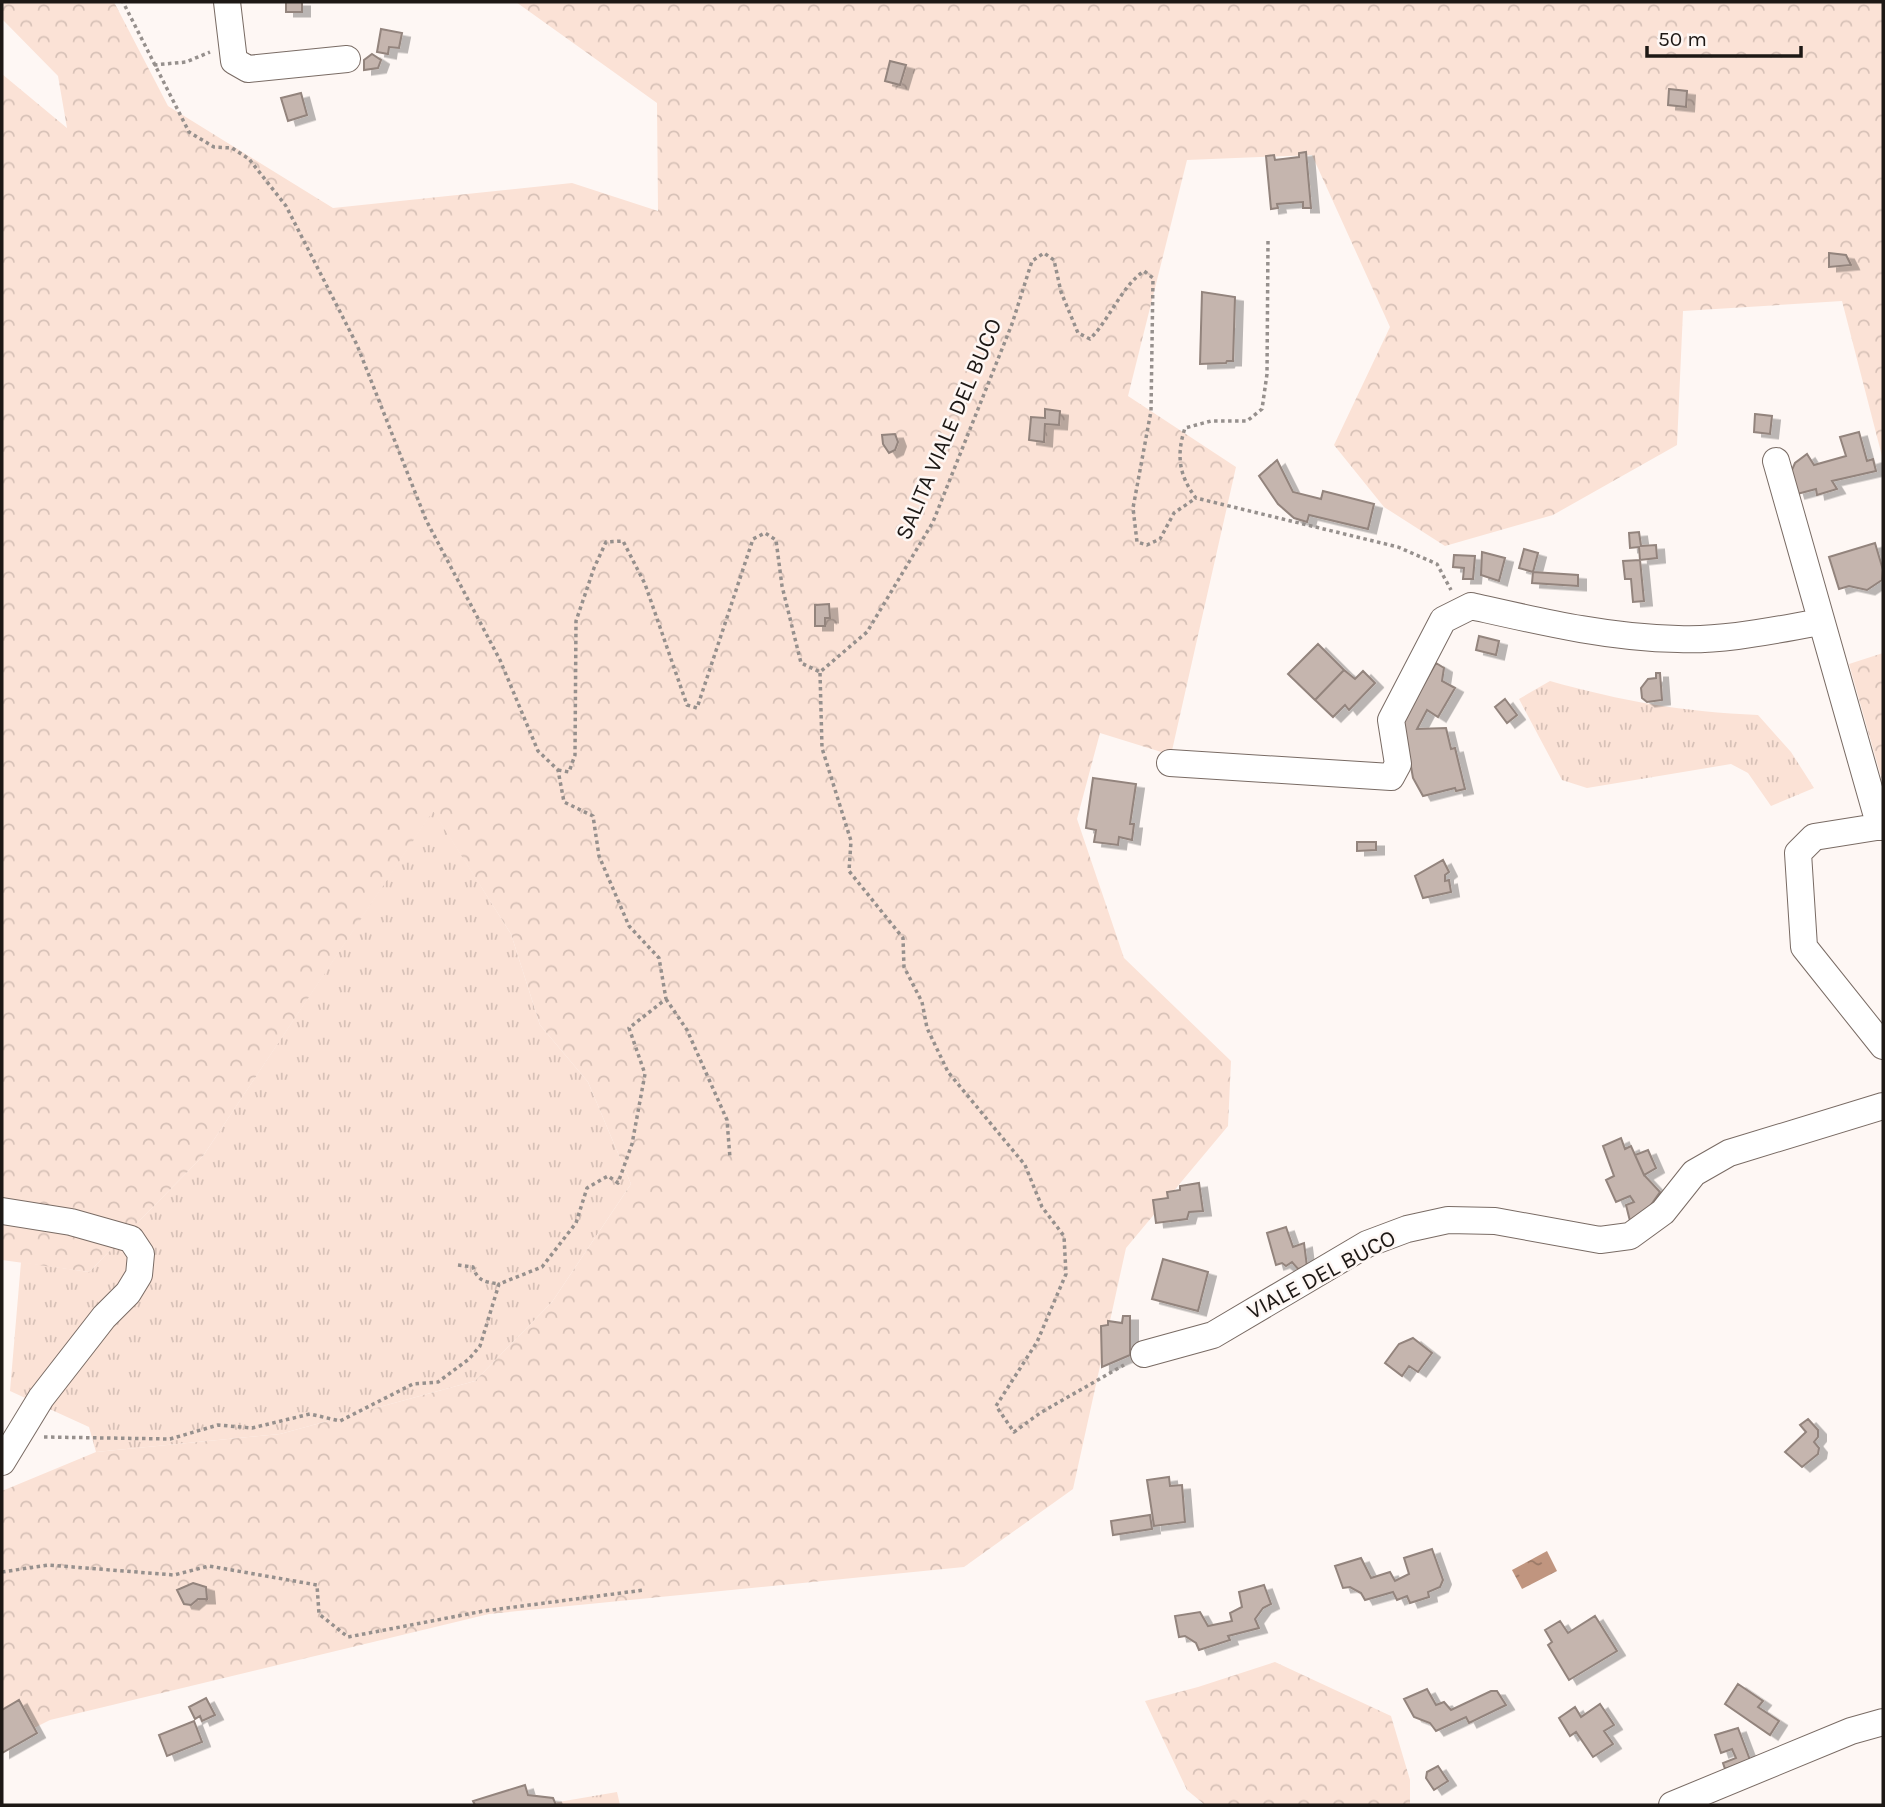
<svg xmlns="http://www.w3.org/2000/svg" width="1885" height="1807" font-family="Karla,sans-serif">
<defs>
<pattern id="grass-tufts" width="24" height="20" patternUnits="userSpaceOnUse" patternTransform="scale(1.75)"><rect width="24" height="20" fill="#fbe2d6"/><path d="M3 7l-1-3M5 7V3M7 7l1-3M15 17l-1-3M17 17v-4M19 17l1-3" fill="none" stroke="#d7c1b7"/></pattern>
<pattern id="forest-crowns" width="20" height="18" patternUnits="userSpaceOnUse" patternTransform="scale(1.75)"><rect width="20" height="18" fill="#fbe2d6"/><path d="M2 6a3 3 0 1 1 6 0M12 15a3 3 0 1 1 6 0" fill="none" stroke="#d7c1b7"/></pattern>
<pattern id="water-ripples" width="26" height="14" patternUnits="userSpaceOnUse" patternTransform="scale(1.75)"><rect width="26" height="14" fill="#c0957f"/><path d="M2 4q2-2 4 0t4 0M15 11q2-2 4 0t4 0" fill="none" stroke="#9b7967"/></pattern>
<filter id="shadow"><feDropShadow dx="8" dy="4.5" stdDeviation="0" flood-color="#0004"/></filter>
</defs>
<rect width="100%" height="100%" fill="#fef7f4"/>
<!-- grass -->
<path fill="url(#grass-tufts)" d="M 1550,681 C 1621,701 1684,712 1758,715 L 1791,752 L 1814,788 L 1771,806 L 1748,773 L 1731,764 L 1587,788 L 1562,780 L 1519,699 Z
M 433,810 L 511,934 L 540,1025 L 588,1082 L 631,1184 L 552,1302 L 475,1381 L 280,1434 L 96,1452 L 89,1427 L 10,1391 L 21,1262 L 89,1272 L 203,1156 Z
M 617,1792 L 620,1805 L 541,1805 Z"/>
<!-- forest -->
<path fill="url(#forest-crowns)" d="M 2,2 L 114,2 L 168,106 L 333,208 L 572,183 L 658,211 L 657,103 L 516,2 L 1883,2 L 1883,460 L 1842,301 L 1683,311 L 1677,445 L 1553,515 L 1445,546 L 1384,507 L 1334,445 L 1390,327 L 1312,155 L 1187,160 L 1128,396 L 1236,467 L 1171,755 L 1100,733 L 1077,819 L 1124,958 L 1231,1061 L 1228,1126 L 1126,1248 L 1073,1489 L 964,1567 L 489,1614 L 50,1720 L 2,1744 L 2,1491 L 96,1452 L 280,1434 L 475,1381 L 552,1302 L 631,1184 L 588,1082 L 540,1025 L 511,934 L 433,811 L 203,1156 L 89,1272 L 2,1260 L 2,74 L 67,128 L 58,76 L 2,19 Z
M 1883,653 L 1883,784 L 1849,664 Z
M 1275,1662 L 1391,1716 L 1410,1780 L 1410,1805 L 1205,1805 L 1187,1790 L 1145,1701 L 1198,1687 Z"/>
<!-- water -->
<path fill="url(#water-ripples)" d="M 1547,1551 L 1557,1571 L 1522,1589 L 1512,1570 Z"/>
<!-- building -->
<path fill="#c5b5ae" stroke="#93847d" stroke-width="2" filter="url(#shadow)" d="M 286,2 L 302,2 L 302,12 L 286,12 Z
M 381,29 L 402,33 L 399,48 L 389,47 L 388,54 L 377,52 Z
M 372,54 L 381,60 L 378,68 L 364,70 L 364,60 Z
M 890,61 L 906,65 L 900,85 L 885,81 Z
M 1669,89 L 1687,91 L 1686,107 L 1668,105 Z
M 301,93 L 307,115 L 288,121 L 281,98 Z
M 1306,152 L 1311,208 L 1303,208 L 1303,202 L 1277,204 L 1278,208 L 1271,209 L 1266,156 L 1274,155 L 1275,160 L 1299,157 L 1299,153 Z
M 1829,253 L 1846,255 L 1851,265 L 1829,267 Z
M 1202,292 L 1235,297 L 1233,361 L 1227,361 L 1226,363 L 1200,364 Z
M 1045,409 L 1060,411 L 1059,425 L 1045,424 L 1044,442 L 1029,440 L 1031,417 L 1045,418 Z
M 1755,414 L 1772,416 L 1770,434 L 1754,432 Z
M 1859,432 L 1867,461 L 1873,459 L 1876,471 L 1832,481 L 1837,489 L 1817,495 L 1816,489 L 1797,494 L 1791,472 L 1795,463 L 1807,454 L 1814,465 L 1846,456 L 1840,437 Z
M 895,434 L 898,442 L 895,450 L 889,453 L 883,444 L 882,435 Z
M 1277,460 L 1293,492 L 1321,499 L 1323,491 L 1374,504 L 1368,529 L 1309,515 L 1307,522 L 1294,518 L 1278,504 L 1259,476 Z
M 1639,532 L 1641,546 L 1656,545 L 1657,558 L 1640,560 L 1639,547 L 1630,548 L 1629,533 Z
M 1875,543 L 1883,570 L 1882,580 L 1867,590 L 1849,586 L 1839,589 L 1829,557 Z
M 1524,549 L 1538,553 L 1533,572 L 1519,568 Z
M 1482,552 L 1505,558 L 1499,581 L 1481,575 Z
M 1454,555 L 1475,556 L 1473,579 L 1463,579 L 1464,568 L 1453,567 Z
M 1640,560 L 1644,601 L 1633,602 L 1631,579 L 1625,579 L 1623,561 Z
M 1533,572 L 1578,575 L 1578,586 L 1532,583 Z
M 829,604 L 830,618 L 825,618 L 825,626 L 815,626 L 815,605 Z
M 1479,636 L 1499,641 L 1496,655 L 1476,650 Z
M 1318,644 L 1344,670 L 1315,700 L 1288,674 Z
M 1436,663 L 1444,668 L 1442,681 L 1455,688 L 1438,717 L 1427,710 L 1417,729 L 1446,728 L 1451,749 L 1455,748 L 1465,789 L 1456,791 L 1455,788 L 1423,796 L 1413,778 L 1403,721 Z
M 1344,670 L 1355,679 L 1363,671 L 1375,683 L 1349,710 L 1345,705 L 1333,717 L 1315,700 Z
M 1656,673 L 1660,673 L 1662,700 L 1647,702 L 1642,698 L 1641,688 L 1648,679 L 1656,678 Z
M 1505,699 L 1517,715 L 1507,723 L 1495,707 Z
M 1093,778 L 1136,784 L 1130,824 L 1134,824 L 1132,840 L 1119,837 L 1118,845 L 1094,842 L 1096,830 L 1086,828 Z
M 1357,842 L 1376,842 L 1376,850 L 1357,851 Z
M 1443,860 L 1449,872 L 1445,875 L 1445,881 L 1449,880 L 1451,892 L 1423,898 L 1415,876 Z
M 1621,1138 L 1625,1149 L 1631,1146 L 1644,1175 L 1660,1192 L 1646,1212 L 1630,1221 L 1626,1205 L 1634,1202 L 1630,1196 L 1616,1202 L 1606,1180 L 1614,1176 L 1603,1146 Z
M 1648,1150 L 1656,1168 L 1644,1175 L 1635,1155 Z
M 1199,1183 L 1203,1211 L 1189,1212 L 1187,1219 L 1156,1223 L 1153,1200 L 1168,1198 L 1167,1192 L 1180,1190 L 1180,1186 Z
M 1286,1227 L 1293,1247 L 1304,1243 L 1307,1267 L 1298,1269 L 1292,1262 L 1286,1266 L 1282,1263 L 1276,1265 L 1267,1233 Z
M 1163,1259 L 1208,1272 L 1198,1311 L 1152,1299 Z
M 1123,1316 L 1130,1316 L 1130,1355 L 1102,1367 L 1101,1326 L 1108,1325 L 1108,1321 L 1122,1323 Z
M 1413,1338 L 1432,1353 L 1418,1372 L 1409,1366 L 1402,1376 L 1385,1363 L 1399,1344 Z
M 1808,1419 L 1818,1430 L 1818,1437 L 1814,1442 L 1819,1448 L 1818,1454 L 1802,1467 L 1785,1452 L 1806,1432 L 1800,1425 Z
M 1169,1477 L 1170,1486 L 1182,1485 L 1185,1522 L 1154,1526 L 1147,1480 Z
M 1150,1515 L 1152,1529 L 1113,1535 L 1111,1521 Z
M 1432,1549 L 1443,1580 L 1440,1587 L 1428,1592 L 1429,1597 L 1410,1603 L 1407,1596 L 1397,1600 L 1393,1592 L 1365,1600 L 1361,1593 L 1350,1587 L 1343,1588 L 1335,1566 L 1361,1558 L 1371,1578 L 1390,1572 L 1395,1581 L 1409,1574 L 1404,1558 Z
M 193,1583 L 206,1587 L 207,1599 L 198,1599 L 191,1605 L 184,1604 L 177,1590 Z
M 1264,1585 L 1271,1604 L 1263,1608 L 1255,1619 L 1259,1628 L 1228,1636 L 1230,1640 L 1199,1650 L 1196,1643 L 1185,1636 L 1179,1637 L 1175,1616 L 1200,1612 L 1208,1626 L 1232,1621 L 1230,1613 L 1242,1607 L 1239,1592 Z
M 1595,1616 L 1617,1651 L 1569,1680 L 1548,1645 L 1552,1642 L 1545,1630 L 1560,1621 L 1568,1633 Z
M 1738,1684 L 1763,1701 L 1758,1707 L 1779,1721 L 1770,1735 L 1725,1704 Z
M 1427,1689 L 1436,1705 L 1444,1702 L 1451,1710 L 1491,1691 L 1497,1691 L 1506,1705 L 1469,1723 L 1466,1717 L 1436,1731 L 1430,1723 L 1414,1717 L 1404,1699 Z
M 206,1698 L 215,1715 L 202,1721 L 200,1716 L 195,1719 L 189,1707 Z
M 19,1700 L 37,1733 L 2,1753 L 2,1710 Z
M 1600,1704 L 1614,1725 L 1604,1731 L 1613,1744 L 1593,1757 L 1576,1732 L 1570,1736 L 1559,1718 L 1575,1707 L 1581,1717 Z
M 194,1721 L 202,1742 L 167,1756 L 159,1735 Z
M 1738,1728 L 1750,1760 L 1725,1769 L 1723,1763 L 1736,1758 L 1732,1749 L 1721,1753 L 1715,1735 Z
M 1438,1766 L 1448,1781 L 1434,1790 L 1426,1778 L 1427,1772 Z
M 525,1785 L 528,1795 L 553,1798 L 556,1805 L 475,1805 L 473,1801 Z"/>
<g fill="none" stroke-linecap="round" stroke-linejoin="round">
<!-- minor casing -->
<g stroke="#796b64" stroke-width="28">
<path id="minor" d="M 227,2 L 234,61 L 248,69 L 347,59
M 1776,461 L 1880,827
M 1170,763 L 1391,777 L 1398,764 L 1391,720 L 1443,620 L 1471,606 C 1538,621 1608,638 1678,639 C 1726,641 1774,630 1821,622
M 1883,826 L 1814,837 L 1798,853 L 1804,947 L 1883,1046
M 2,1211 L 71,1222 L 131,1239 L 141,1254 L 139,1275 L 128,1293 L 104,1317 L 41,1398 L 2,1462
M 1144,1354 L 1213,1335 L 1367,1244 L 1407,1229 L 1448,1220 L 1495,1221 L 1600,1240 L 1630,1236 L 1663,1212 L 1694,1173 L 1729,1153 L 1883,1106
M 1672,1805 L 1851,1731 L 1883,1722"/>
</g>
<!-- path -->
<path stroke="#96908d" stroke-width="3.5" stroke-dasharray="3.5 3.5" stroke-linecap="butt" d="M 154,65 L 186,62 L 210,52
M 1268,241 L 1267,374 L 1262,409 L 1247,421 L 1211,421 L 1185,428 C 1176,455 1179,476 1196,498 L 1398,547 L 1437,564 L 1451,590
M 820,673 L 822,748 L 851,841 L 849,871 L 903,938 L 904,967 L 922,1002 L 927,1028 L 948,1072 L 1025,1165 L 1042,1207 L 1064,1236 L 1066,1274 L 1037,1342 L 996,1406 L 1014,1432 L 1040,1413 L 1124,1365
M 558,770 L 569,772 L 575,755 L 576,621 L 594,568 L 606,542 L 623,541 L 645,584 L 687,705 L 697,708 L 753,539 L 765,533 L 776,540 L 782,586 L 801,663 L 820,672 L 867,632 L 933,522 L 1012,324 L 1032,261 L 1044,253 L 1054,260 L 1061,292 L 1078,333 L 1090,339 C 1110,319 1121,287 1144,271 L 1153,278 L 1151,411 L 1133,508 L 1137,542 L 1147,545 L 1160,539 L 1174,513 L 1196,498
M 666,999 L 687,1030 L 727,1120 L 730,1158
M 458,1265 L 473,1267 C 478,1282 486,1282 500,1284
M 44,1437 L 170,1439 L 218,1425 L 252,1428 L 310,1414 L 340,1421 L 413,1384 L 438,1382 L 469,1359 L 480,1346 L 499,1284 L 542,1267 L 576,1223 L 587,1188 L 608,1176 L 618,1183 L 632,1144 L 645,1074 L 629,1028 L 666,999 L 659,958 L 629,926 L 599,856 L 593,816 L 564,802 L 558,770 L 538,751 L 500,660 L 426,520 L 357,345 L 286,206 L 249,159 L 232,148 L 214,147 L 189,132 L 123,2
M 2,1572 L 48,1565 L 174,1575 L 209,1566 L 317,1585 L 319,1614 L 348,1637 L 484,1611 L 644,1590"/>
<!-- minor -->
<use href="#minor" stroke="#fff" stroke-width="26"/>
</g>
<g text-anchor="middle" stroke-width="5" stroke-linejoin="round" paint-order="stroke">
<!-- street labels -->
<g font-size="23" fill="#1d1815" stroke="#fef7f4">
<text transform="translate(948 429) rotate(-67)" y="8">SALITA VIALE DEL BUCO</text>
<text transform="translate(1321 1274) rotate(-28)" y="8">VIALE DEL BUCO</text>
</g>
</g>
<!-- border -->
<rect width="1885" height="1807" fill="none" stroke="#1d1815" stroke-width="7"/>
<!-- scale -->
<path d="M1647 46v10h154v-10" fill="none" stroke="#1d1815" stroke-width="3.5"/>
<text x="1658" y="46" font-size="21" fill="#1d1815" stroke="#fef7f4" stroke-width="5" paint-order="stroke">50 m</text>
</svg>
